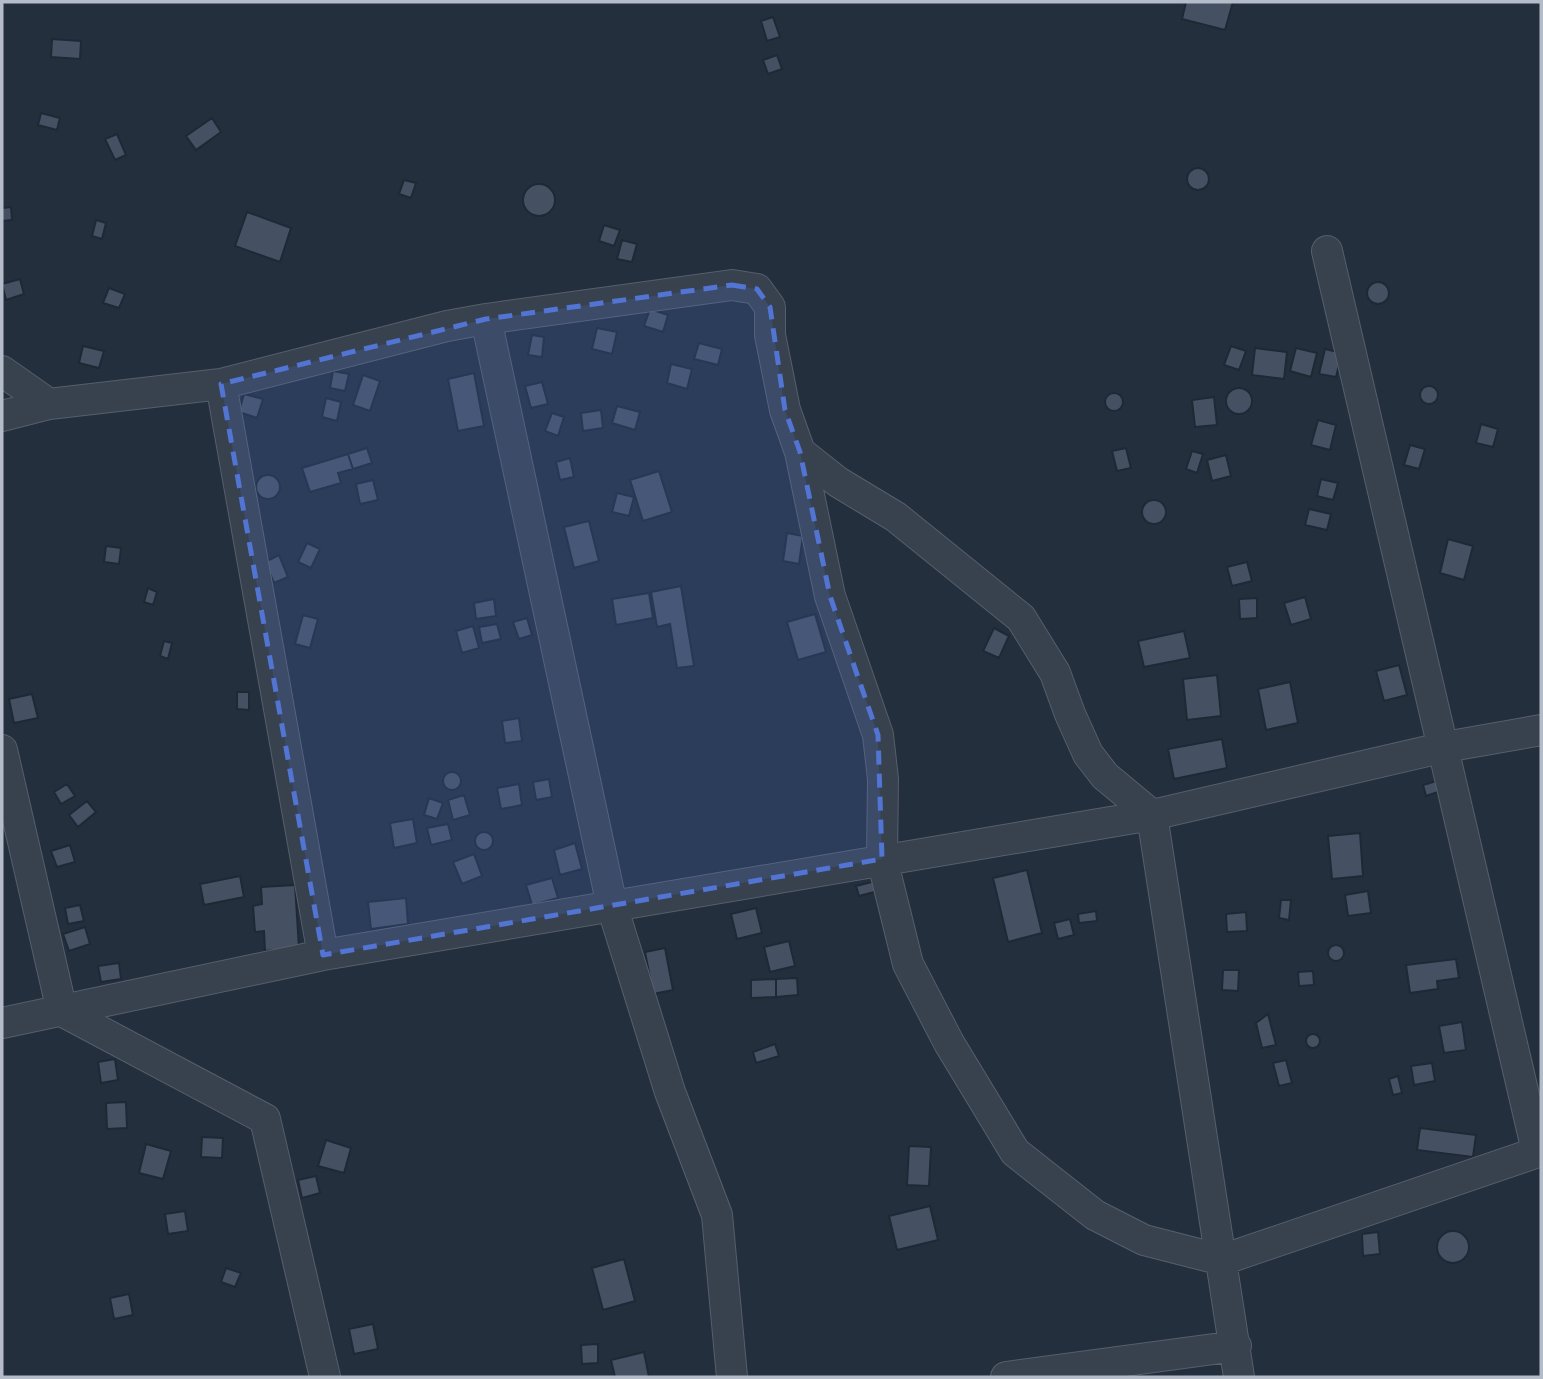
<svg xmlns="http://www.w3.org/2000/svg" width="1543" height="1379" font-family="'Golos Text',sans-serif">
<rect width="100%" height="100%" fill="#242f3e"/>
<!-- building -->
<path fill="#455162" stroke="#1f2835" stroke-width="2" d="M 1186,2 L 1233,2 L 1225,30 L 1182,19 Z
M 773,17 L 780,37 L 767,41 L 761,21 Z
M 52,39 L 81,41 L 80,59 L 51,57 Z
M 777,55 L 782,69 L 768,74 L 763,60 Z
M 41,113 L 60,118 L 57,130 L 38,125 Z
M 212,118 L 221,132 L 196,150 L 186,136 Z
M 117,134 L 126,155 L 115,160 L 105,139 Z
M1187 179a11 11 0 1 1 22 0a11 11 0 1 1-22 0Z
M 404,180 L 416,183 L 411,198 L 399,194 Z
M523 200a16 16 0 1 1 32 0a16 16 0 1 1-32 0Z
M 11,207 L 12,220 L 2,221 L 2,208 Z
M 247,212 L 291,228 L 280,262 L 235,246 Z
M 96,220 L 106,223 L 102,239 L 92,236 Z
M 604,225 L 620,230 L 614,246 L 599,241 Z
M 622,240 L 637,244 L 632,262 L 617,259 Z
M 20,279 L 24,294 L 6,300 L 2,284 Z
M1367 293a11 11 0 1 1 22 0a11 11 0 1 1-22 0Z
M 109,288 L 125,294 L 119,308 L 103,303 Z
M 650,309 L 668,315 L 663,332 L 644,326 Z
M 597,328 L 617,332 L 612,354 L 592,349 Z
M 532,335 L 544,337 L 542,357 L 528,355 Z
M 699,343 L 722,349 L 718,365 L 694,359 Z
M 83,346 L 104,351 L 99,368 L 79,363 Z
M 1231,346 L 1246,351 L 1239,370 L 1224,365 Z
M 1255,348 L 1287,352 L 1284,379 L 1252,375 Z
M 1296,348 L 1317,353 L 1311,377 L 1290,371 Z
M 1325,349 L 1342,353 L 1336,377 L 1319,374 Z
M 671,364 L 692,369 L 687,389 L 667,383 Z
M 333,371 L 349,374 L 345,391 L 330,388 Z
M 474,373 L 484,426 L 458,431 L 448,379 Z
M 363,375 L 380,381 L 370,411 L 353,405 Z
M 542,382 L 548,404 L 531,408 L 525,386 Z
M1420 395a9 9 0 1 1 18 0a9 9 0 1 1-18 0Z
M1226 401a13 13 0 1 1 26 0a13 13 0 1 1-26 0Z
M1105 402a9 9 0 1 1 18 0a9 9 0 1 1-18 0Z
M 244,394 L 263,399 L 257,418 L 239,412 Z
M 1214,397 L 1217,425 L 1195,427 L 1192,400 Z
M 326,398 L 341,402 L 337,421 L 322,417 Z
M 617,406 L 640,412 L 635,430 L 612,423 Z
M 601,410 L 603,428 L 583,431 L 581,413 Z
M 552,413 L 564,417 L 558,436 L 545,431 Z
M 1318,420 L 1336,425 L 1330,450 L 1311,445 Z
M 1481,424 L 1498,429 L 1493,447 L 1476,443 Z
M 1410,445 L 1425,449 L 1419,469 L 1404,465 Z
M 367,448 L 372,463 L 353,469 L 348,454 Z
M 1126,448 L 1131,468 L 1117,471 L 1112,451 Z
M 1192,451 L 1203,454 L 1197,473 L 1186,469 Z
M 348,454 L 353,469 L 338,473 L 341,483 L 310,492 L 302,468 Z
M 1226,455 L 1231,476 L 1212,481 L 1207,460 Z
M 570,458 L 574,477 L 560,480 L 556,462 Z
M 659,471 L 672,512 L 643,521 L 630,480 Z
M256 487a12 12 0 1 1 24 0a12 12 0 1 1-24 0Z
M 1321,479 L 1338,483 L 1333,500 L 1317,496 Z
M 373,480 L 378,500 L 360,504 L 356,484 Z
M 617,493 L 634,497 L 629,516 L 612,512 Z
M1142 512a12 12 0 1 1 24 0a12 12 0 1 1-24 0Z
M 1309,509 L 1331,514 L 1327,530 L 1305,525 Z
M 589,521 L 599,561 L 574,568 L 564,527 Z
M 787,533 L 803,536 L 799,564 L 783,561 Z
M 1448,539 L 1473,546 L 1464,580 L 1440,573 Z
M 307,543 L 320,549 L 311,568 L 298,562 Z
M 106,546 L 121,548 L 119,564 L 104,562 Z
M 279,555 L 288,577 L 274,583 L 265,562 Z
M 1247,562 L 1252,581 L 1232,586 L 1227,567 Z
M 681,586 L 694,666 L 677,668 L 670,624 L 657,627 L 651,592 Z
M 148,588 L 157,592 L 153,605 L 144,602 Z
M 649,593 L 653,618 L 616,625 L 612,599 Z
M 1305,597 L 1311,619 L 1291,625 L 1284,603 Z
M 1257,598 L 1257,618 L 1240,619 L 1239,599 Z
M 494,599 L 496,616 L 476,619 L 474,603 Z
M 815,614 L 826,652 L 798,660 L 787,622 Z
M 303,615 L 318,619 L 310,648 L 295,644 Z
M 527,618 L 532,635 L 519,639 L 513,622 Z
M 497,624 L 501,639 L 482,643 L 479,627 Z
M 473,626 L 479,648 L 462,653 L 456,631 Z
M 994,628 L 1009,636 L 999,658 L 983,651 Z
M 1184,631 L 1190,658 L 1144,667 L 1138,641 Z
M 164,641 L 172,643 L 168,659 L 160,656 Z
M 1399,665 L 1407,695 L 1384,701 L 1376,671 Z
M 1217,675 L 1221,716 L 1187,720 L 1183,679 Z
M 1290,682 L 1298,723 L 1266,730 L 1258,689 Z
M 237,692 L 249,692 L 249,710 L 237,709 Z
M 32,694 L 38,718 L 14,723 L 9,699 Z
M 519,718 L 522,741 L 505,743 L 502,721 Z
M 1222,739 L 1227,768 L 1174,779 L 1168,749 Z
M443 781a9 9 0 1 1 18 0a9 9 0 1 1-18 0Z
M 549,779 L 552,797 L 536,800 L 533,782 Z
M 1440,780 L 1444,790 L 1426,796 L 1423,785 Z
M 67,784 L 75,796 L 61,804 L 54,792 Z
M 519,784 L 522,805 L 501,809 L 497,788 Z
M 464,795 L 470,815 L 453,820 L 448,800 Z
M 429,798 L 443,803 L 437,819 L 424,815 Z
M 87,801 L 96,812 L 78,827 L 69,815 Z
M 413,819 L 417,843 L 394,848 L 390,823 Z
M 448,824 L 452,840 L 431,845 L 427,828 Z
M475 841a9 9 0 1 1 18 0a9 9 0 1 1-18 0Z
M 1360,833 L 1363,876 L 1332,879 L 1328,836 Z
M 575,843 L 582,869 L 560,875 L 554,850 Z
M 70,845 L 75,862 L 57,867 L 51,851 Z
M 474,854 L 482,876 L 462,884 L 453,862 Z
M 1027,870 L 1042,933 L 1008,942 L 993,878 Z
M 240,876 L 244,897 L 204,905 L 200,884 Z
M 552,878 L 558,898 L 532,905 L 526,885 Z
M 876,881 L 878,891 L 859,896 L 856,886 Z
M 295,885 L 299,948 L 265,951 L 264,931 L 255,932 L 253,906 L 262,904 L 261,887 Z
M 1368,891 L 1371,913 L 1348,916 L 1345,895 Z
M 406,898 L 408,924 L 371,929 L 368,902 Z
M 1281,900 L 1291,900 L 1289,920 L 1279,918 Z
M 80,905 L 84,921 L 68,924 L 65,908 Z
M 756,908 L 762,933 L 737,939 L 731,914 Z
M 1096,911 L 1097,921 L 1079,923 L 1078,914 Z
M 1246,912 L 1247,931 L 1227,932 L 1226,914 Z
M 1070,919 L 1074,935 L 1058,939 L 1054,923 Z
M 85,927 L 90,944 L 69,951 L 63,934 Z
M 789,941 L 795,966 L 770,972 L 764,947 Z
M1328 953a8 8 0 1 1 16 0a8 8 0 1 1-16 0Z
M 665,948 L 673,990 L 653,994 L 645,952 Z
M 1456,959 L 1459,978 L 1437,981 L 1438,989 L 1410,993 L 1406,965 Z
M 119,963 L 121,979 L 101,982 L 98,966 Z
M 1223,970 L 1239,970 L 1238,991 L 1222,990 Z
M 1313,971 L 1314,985 L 1299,986 L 1298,972 Z
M 797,978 L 798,995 L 776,997 L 776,979 Z
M 776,979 L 776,997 L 751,998 L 751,980 Z
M 1268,1014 L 1276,1045 L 1262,1048 L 1256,1023 Z
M 1462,1022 L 1466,1050 L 1444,1053 L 1439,1026 Z
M1306 1041a7 7 0 1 1 14 0a7 7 0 1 1-14 0Z
M 775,1044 L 779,1056 L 756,1063 L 753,1052 Z
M 115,1059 L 118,1080 L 101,1083 L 98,1062 Z
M 1286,1060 L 1292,1083 L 1279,1086 L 1273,1063 Z
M 1432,1063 L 1435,1081 L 1414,1085 L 1411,1066 Z
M 1398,1076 L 1402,1093 L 1393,1095 L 1389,1079 Z
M 126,1102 L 127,1128 L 107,1129 L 106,1103 Z
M 1420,1128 L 1476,1135 L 1473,1157 L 1417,1150 Z
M 202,1137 L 223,1138 L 222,1158 L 201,1157 Z
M 326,1140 L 351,1148 L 344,1173 L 318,1166 Z
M 146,1144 L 171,1151 L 163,1179 L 139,1173 Z
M 909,1146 L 931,1147 L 929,1186 L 907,1185 Z
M 316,1176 L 320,1193 L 302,1198 L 298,1180 Z
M 930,1206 L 938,1240 L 897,1250 L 889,1216 Z
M 185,1211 L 188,1231 L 168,1234 L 165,1214 Z
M1437 1247a16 16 0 1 1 32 0a16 16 0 1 1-32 0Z
M 1378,1232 L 1380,1254 L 1363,1256 L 1362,1234 Z
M 624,1259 L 635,1301 L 603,1310 L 592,1268 Z
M 226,1268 L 241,1273 L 235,1287 L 221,1282 Z
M 129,1294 L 133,1315 L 114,1319 L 110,1298 Z
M 373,1324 L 378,1349 L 354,1354 L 349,1329 Z
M 598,1344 L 598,1363 L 582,1364 L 581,1345 Z
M 644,1352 L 649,1377 L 615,1377 L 611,1360 Z"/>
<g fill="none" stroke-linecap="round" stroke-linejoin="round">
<!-- street casing -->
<g stroke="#565f6c" stroke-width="32">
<path id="street" d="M 1327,251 L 1537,1151
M 486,319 L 612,906 L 670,1092 L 717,1215 L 732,1377
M 2,371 L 49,404
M 221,384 L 323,955
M 2,416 L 49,404 L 221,384 L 447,326 L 486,319 L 732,285 L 757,289 L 770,307 L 770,335 L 785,410 L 800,452 L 838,482 L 896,517 L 1021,618 L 1055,673 L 1070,714 L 1088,754 L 1105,776 L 1152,815 L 1239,1377
M 800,452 L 830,596 L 878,735 L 883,779 L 882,859 L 908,964 L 949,1043 L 1015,1152 L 1095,1215 L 1144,1240 L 1222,1260 L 1541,1151
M 2,750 L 62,1011 L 265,1119 L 325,1377
M 2,1023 L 323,955 L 1152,815 L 1445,747 L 1541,730
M 1006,1377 L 1236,1346"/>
</g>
<!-- street -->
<use href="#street" stroke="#38414e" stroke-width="30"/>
</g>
<!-- marked area -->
<path fill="#5274d3" fill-opacity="0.2" stroke="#5274d3" stroke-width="5" stroke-dasharray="14 9" stroke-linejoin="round" d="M 732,285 L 757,289 L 770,307 L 785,410 L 800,452 L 830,596 L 878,735 L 882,859 L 323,955 L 221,384 L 486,319 Z"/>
<!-- border -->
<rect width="1543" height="1379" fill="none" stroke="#b4bcc9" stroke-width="7"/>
</svg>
